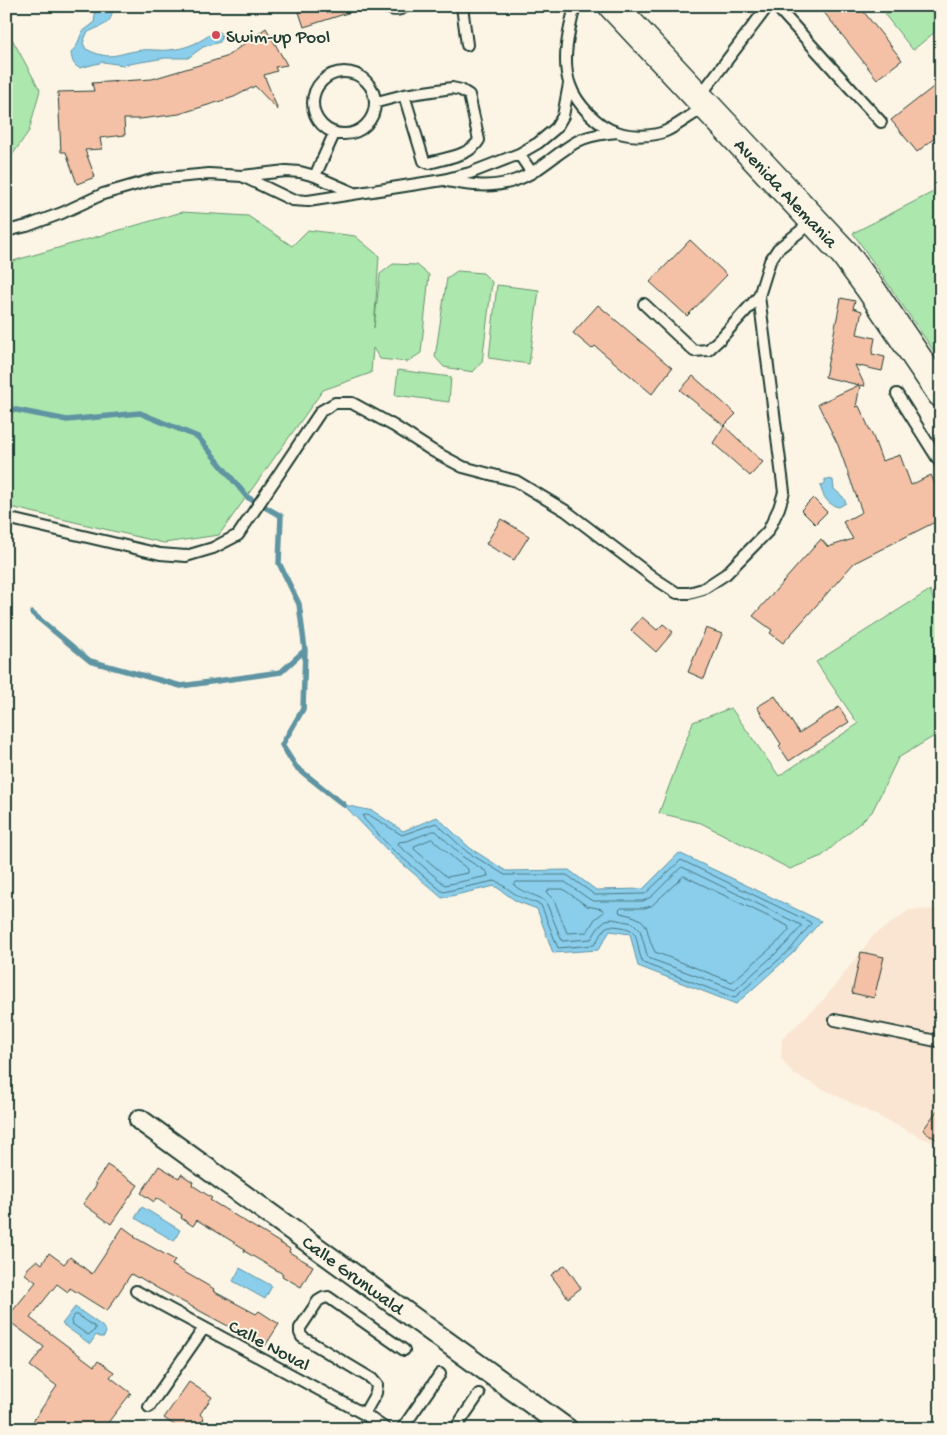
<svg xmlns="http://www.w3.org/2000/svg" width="947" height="1435" font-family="'Gochi Hand',sans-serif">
<rect width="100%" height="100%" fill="#fcf5e5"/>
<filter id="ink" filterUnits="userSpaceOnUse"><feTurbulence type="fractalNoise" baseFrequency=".02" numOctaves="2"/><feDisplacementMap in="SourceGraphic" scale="10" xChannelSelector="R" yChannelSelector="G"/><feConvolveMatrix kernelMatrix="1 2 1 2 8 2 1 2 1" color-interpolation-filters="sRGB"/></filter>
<g filter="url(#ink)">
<!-- built -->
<path fill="#fae5d2" d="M 941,909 L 941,1145 L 922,1138 L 793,1074 L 781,1058 L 782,1039 L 824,999 L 874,935 L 909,910 Z"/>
<!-- green -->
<path fill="#ace8ad" stroke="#669270" d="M 896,6 L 941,6 L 941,27 L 913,50 L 885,15 Z
M 6,28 L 40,90 L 29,131 L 6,164 Z
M 941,188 L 941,359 L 940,360 L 853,233 Z
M 182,212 L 248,216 L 292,246 L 308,230 L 355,236 L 379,256 L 374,328 L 380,274 L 393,264 L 417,265 L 429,275 L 421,353 L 407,362 L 380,359 L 373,348 L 371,373 L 323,390 L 219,535 L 164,543 L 6,506 L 6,263 Z
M 457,271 L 483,273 L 492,282 L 482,362 L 473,372 L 444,367 L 435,357 L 447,278 Z
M 497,285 L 539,290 L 529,364 L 489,358 Z
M 398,370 L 451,377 L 449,402 L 395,395 Z
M 930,590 L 941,622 L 941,732 L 898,758 L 872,812 L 822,856 L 790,869 L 701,823 L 659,813 L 693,722 L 731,708 L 779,776 L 858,724 L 816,662 Z"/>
<!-- water -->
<path fill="#8aceec" stroke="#5f94a2" d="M 92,6 L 112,6 C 114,26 100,25 87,33 L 83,43 L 86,49 C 112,62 116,53 142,50 C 151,49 160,51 169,50 C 185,49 202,42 214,31 L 220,32 L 222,37 L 220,42 L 203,47 L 188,58 L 165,58 L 123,65 L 103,62 L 80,68 C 73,66 72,60 71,53 L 77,45 L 82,32 L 94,23 L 95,14 Z
M 825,479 L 833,480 L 834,489 L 843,497 L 846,503 L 839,507 C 827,505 823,496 820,485 L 825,484 Z
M 344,805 L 373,811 L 403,831 L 437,817 L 470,848 L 506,871 L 569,870 L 596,890 L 643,889 L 679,853 L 821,921 L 793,953 L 736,1004 L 638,966 L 630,934 L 610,931 L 598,950 L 553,953 L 537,909 L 516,901 L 495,886 L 442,898 L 390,853 Z
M 142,1207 L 180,1230 L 174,1241 L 135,1218 Z
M 240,1268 L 272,1286 L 265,1299 L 233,1281 Z
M 75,1307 L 102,1326 L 106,1332 L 104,1337 L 100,1337 L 96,1335 L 90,1344 L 62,1324 Z"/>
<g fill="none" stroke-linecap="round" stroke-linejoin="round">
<!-- shore -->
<path stroke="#4a777e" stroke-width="1" d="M 366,815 L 371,816 L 402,835 L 436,823 L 467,852 L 505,875 L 567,875 L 595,895 L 645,894 L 681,860 L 810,922 L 811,924 L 790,950 L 734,998 L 643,963 C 632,938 645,927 609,926 L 605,928 L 594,945 L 558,948 L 541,905 L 518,896 L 498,882 L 494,881 L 443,892 L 393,850 L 364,819 L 363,816 Z
M 433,831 L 436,831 L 463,857 L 487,872 L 488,876 L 445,885 L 398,845 L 399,842 L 407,841 Z
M 432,839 L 458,862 L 468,869 L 468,873 L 447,877 L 414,849 L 415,846 Z
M 682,867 L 801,925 L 801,927 L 785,945 L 735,990 L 648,958 L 640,930 L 633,923 L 612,919 L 606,920 L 601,924 L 591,939 L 562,941 L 546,902 C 537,894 523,894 514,885 L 516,882 L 565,882 L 589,899 L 594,901 L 643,901 L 651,897 Z
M 684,876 L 788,926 L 789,930 L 780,940 L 732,982 L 655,952 C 642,927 655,920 620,913 L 619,910 L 621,908 L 644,908 L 651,906 Z
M 550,889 L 563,889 L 587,906 L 602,909 L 604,912 L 595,919 L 587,932 L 567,933 L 554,900 L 547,893 Z
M 75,1315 L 78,1315 L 95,1327 L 95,1330 L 88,1335 L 72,1324 L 71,1321 Z"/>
<!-- stream -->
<path stroke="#5f94a2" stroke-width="5.5" d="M 6,408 L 67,420 L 140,413 L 198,437 L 247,497 L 281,516 L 279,563 L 299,604 L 305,650 L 303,709 L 282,745 L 296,767 L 344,805
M 32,613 L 90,661 L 181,686 L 281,672 L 305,650"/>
</g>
<!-- building -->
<path fill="#f5c1a6" stroke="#1f3d34" d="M 297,6 L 360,6 L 360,9 L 304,27 Z
M 819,6 L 859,6 L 902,60 L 877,79 Z
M 266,28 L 287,65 L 275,67 L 277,71 L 264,75 L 278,110 L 255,86 L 234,97 L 179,114 L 140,119 L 124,119 L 125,135 L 100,138 L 102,149 L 85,150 L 95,177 L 77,184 L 66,152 L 61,152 L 58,92 L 94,91 L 92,83 L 152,79 L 226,57 Z
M 941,81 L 941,133 L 917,152 L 891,120 Z
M 690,240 L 727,275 L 687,316 L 650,282 Z
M 841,298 L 855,301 L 853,308 L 862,311 L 857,334 L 875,338 L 872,354 L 885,357 L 882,371 L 855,365 L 865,386 L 860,385 L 856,407 L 859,406 L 874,439 L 882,461 L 900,455 L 911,485 L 931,475 L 941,497 L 941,519 L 854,563 L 783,643 L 770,633 L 772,630 L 753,616 L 821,539 L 828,547 L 853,539 L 843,522 L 862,512 L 838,445 L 818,404 L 859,385 L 825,377 Z
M 598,305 L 672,368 L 652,394 L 595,346 L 592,349 L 573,333 Z
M 693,376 L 736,414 L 724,426 L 680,390 Z
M 724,426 L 763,462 L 750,476 L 713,443 Z
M 813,498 L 827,512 L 815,524 L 801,510 Z
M 501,519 L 529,536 L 514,560 L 486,544 Z
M 642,617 L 657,630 L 663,624 L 673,632 L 656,652 L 631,630 Z
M 706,628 L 722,634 L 704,679 L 688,672 Z
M 775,696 L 799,733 L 839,707 L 849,722 L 789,761 L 779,746 L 781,744 L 757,707 Z
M 861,952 L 884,957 L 874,998 L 852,993 Z
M 941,1105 L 941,1143 L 923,1130 Z
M 107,1165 L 138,1185 L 111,1224 L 83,1204 L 97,1184 L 95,1183 Z
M 159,1166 L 179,1178 L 181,1174 L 193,1182 L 192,1185 L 212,1198 L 210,1200 L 290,1249 L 289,1252 L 313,1266 L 301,1287 L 282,1276 L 283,1274 L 244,1251 L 245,1249 L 197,1220 L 193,1226 L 181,1218 L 182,1215 L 156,1198 L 154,1202 L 141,1193 Z
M 123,1227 L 135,1236 L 134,1237 L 175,1260 L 172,1265 L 214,1289 L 213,1291 L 256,1314 L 259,1311 L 279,1324 L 265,1346 L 242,1331 L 241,1333 L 157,1288 L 139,1277 L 138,1278 L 131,1274 L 107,1311 L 70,1288 L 68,1292 L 57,1284 L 30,1318 L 94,1366 L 98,1361 L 114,1372 L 110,1377 L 131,1393 L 103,1429 L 44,1429 L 33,1421 L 57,1386 L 30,1366 L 44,1347 L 6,1319 L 36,1282 L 25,1274 L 28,1268 L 37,1260 L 42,1264 L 49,1253 L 64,1264 L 70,1257 L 92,1274 Z
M 565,1265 L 581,1288 L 568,1298 L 551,1275 Z
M 189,1382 L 212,1397 L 200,1414 L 204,1419 L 197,1429 L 180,1429 L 164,1418 Z"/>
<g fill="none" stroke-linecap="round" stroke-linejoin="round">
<!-- lane casing -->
<g stroke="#1f3d34" stroke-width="14">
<path id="lane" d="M 386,6 C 392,11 399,11 406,6
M 462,6 L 467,45
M 575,6 C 569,30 561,61 570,85 C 576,103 598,127 617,132 C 630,137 653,137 666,131 C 679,125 692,114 705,107
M 776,6 L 881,122
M313 103a31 31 0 1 1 62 0a31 31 0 1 1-62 0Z
M 699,97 L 768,6
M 377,102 L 404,95 L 452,88 L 461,90 L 469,95 L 479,140 C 470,156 445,158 429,163 L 424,161 L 404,95
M 519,154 L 532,173
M 242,176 L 292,200 L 308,201 L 443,180 L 470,173 L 519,154 L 538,143 L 556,128 L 563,116 L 569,84
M 315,176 L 334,134
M 447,181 C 469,185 493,189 516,180 C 539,172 556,153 578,141 C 590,135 603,134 616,132
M 6,231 L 27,226 L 62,213 L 103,194 L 155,179 L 209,174 L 242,176 L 286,171 L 300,172 L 315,176 L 354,193
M 644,304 L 694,351 L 708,350 L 721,338 L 759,296
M 897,394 L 941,464
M 6,518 L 160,554 L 186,556 L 213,548 L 238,535 L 321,411 L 335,403 L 352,403 L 394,426 L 433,451 L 463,467 L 516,481 L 566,511 L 654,578 L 677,593 L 689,593 L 703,589 L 726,574 L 768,531 L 779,508 L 784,492 L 759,296 L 770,261 L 778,249 L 813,221
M 835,1020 L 941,1042
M 136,1291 L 364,1414 L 386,1429
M 149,1407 L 204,1328
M 364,1414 L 376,1393 L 377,1385 L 372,1379 L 302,1337 L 300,1333 L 300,1328 L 318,1301 L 323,1298 L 328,1297 L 404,1350
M 402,1429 L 440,1374
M 455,1429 L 479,1394"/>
</g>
<!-- street casing -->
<g stroke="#1f3d34" stroke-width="24">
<path id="street" d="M 140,1120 L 567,1429"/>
</g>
<!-- secondary casing -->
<g stroke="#1f3d34" stroke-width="31">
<path id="secondary" d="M 613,6 L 845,254 L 870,288 L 941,393"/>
</g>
<!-- lane -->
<use href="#lane" stroke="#fcf5e5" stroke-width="10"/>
<!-- street -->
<use href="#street" stroke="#fcf5e5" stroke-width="20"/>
<!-- secondary -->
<use href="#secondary" stroke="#fcf5e5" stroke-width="28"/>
</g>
</g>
<!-- markers -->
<circle fill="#d1495b" stroke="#fcf5e5" stroke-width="2" cx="216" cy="35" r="5"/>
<g text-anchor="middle" stroke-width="4" stroke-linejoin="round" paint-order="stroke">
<!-- poi labels -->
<g font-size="19" fill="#1f3d34" stroke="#fcf5e5" text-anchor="start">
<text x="226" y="42">Swim-up Pool</text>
</g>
<!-- street labels -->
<g font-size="19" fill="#1f3d34" stroke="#fcf5e5">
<text transform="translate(787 192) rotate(47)" y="7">Avenida Alemania</text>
<text transform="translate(354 1274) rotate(36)" y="7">Calle Grunwald</text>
<text transform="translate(270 1344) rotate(28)" y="7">Calle Noval</text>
</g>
</g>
<!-- margin -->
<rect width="947" height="1435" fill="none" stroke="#fcf5e5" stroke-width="25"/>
<rect x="12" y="12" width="922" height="1410" fill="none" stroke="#1f3d34" stroke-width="2" filter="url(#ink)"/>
</svg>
